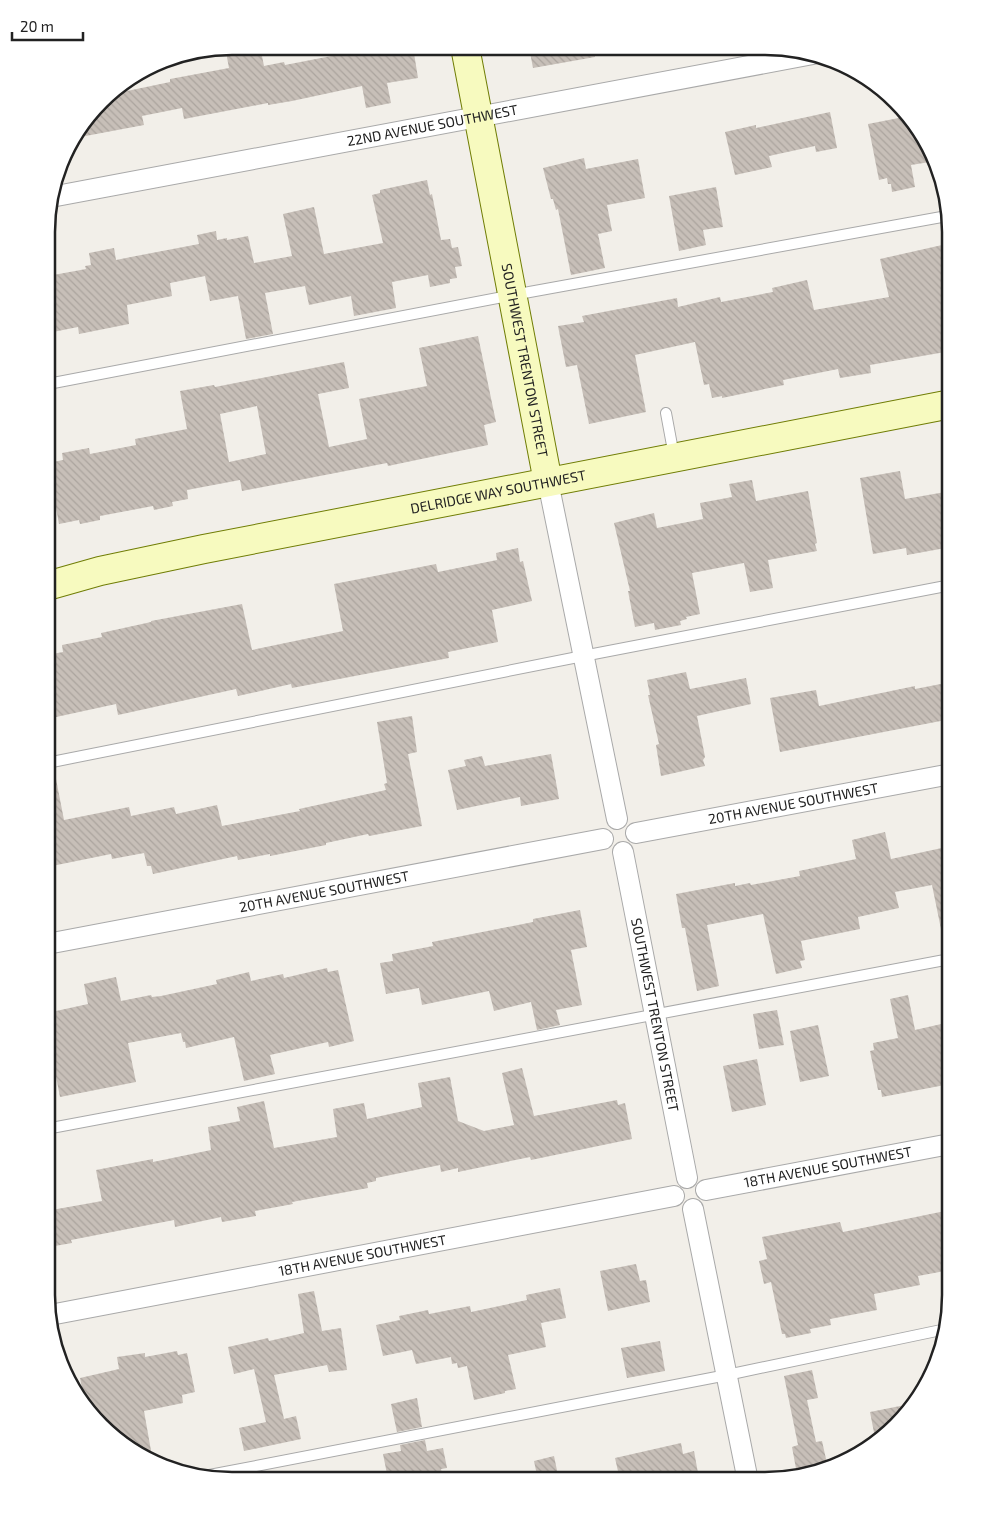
<svg xmlns="http://www.w3.org/2000/svg" width="997" height="1527" font-family="'Exo 2',sans-serif">
<defs>
<pattern id="building-back-hatch" width="6" height="6" patternUnits="userSpaceOnUse" patternTransform="scale(1.25)"><rect width="6" height="6" fill="#c7bfb8"/><path d="M-1 5l2 2M0 0l6 6M5-1l2 2" fill="none" stroke="#aba49e"/></pattern>
</defs>
<rect width="100%" height="100%" fill="#f2efe9"/>
<!-- building -->
<path fill="url(#building-back-hatch)" fill-rule="evenodd" d="M 254,46 L 260,46 L 264,66 L 284,62 L 285,65 L 378,47 L 413,47 L 418,78 L 387,83 L 391,103 L 366,108 L 362,86 L 292,101 L 268,105 L 268,103 L 184,119 L 182,108 L 142,116 L 144,125 L 75,138 L 108,95 L 170,82 L 170,79 L 229,68 L 226,52 Z
M 529,47 L 594,47 L 595,57 L 533,68 Z
M 830,112 L 837,148 L 816,152 L 815,146 L 769,156 L 772,167 L 735,175 L 725,132 L 756,125 L 756,128 Z
M 909,116 L 936,161 L 911,165 L 915,187 L 892,192 L 891,184 L 888,184 L 887,178 L 879,180 L 868,124 Z
M 584,158 L 586,169 L 638,159 L 645,198 L 607,205 L 612,231 L 598,234 L 605,268 L 571,275 L 558,209 L 556,210 L 553,199 L 551,199 L 543,168 Z
M 427,180 L 430,195 L 432,194 L 441,240 L 450,239 L 452,248 L 458,247 L 462,266 L 455,267 L 457,278 L 450,279 L 450,283 L 430,287 L 428,275 L 392,282 L 396,308 L 354,316 L 351,296 L 309,305 L 305,286 L 265,293 L 273,334 L 246,339 L 238,296 L 210,301 L 205,276 L 170,283 L 172,296 L 127,305 L 129,324 L 79,334 L 78,327 L 48,333 L 48,276 L 86,269 L 85,266 L 91,265 L 89,253 L 114,248 L 116,260 L 136,256 L 199,244 L 197,235 L 216,231 L 217,240 L 227,238 L 227,240 L 248,236 L 254,263 L 292,256 L 283,214 L 314,207 L 324,254 L 383,243 L 372,195 L 380,193 L 380,190 Z
M 716,187 L 723,227 L 703,230 L 706,245 L 679,251 L 669,196 Z
M 951,243 L 951,351 L 870,365 L 871,373 L 840,378 L 838,369 L 783,380 L 784,385 L 722,398 L 722,396 L 712,398 L 709,384 L 704,385 L 695,342 L 635,355 L 646,412 L 589,424 L 577,365 L 566,367 L 558,326 L 584,322 L 582,316 L 677,298 L 678,307 L 720,297 L 721,302 L 773,292 L 772,288 L 807,280 L 814,310 L 889,297 L 880,259 Z
M 478,336 L 496,422 L 484,425 L 488,445 L 388,466 L 387,463 L 242,491 L 240,480 L 187,490 L 188,499 L 172,502 L 173,506 L 154,510 L 153,506 L 100,516 L 100,520 L 80,524 L 79,520 L 59,524 L 48,463 L 63,460 L 62,453 L 89,448 L 90,454 L 136,445 L 135,439 L 187,429 L 180,391 L 214,385 L 215,387 L 344,362 L 349,388 L 318,394 L 329,447 L 367,439 L 359,399 L 427,386 L 419,348 ZM 257,406 L 266,454 L 229,462 L 220,414 Z
M 900,471 L 905,499 L 951,491 L 951,547 L 907,555 L 906,548 L 873,554 L 860,478 Z
M 752,480 L 756,501 L 808,491 L 817,543 L 815,544 L 817,551 L 768,560 L 773,588 L 750,592 L 744,563 L 692,573 L 700,614 L 686,617 L 687,619 L 680,621 L 681,625 L 655,630 L 654,623 L 635,627 L 628,591 L 630,591 L 614,523 L 654,513 L 657,528 L 703,519 L 700,503 L 732,497 L 729,484 Z
M 518,548 L 520,562 L 523,561 L 532,601 L 492,610 L 498,642 L 448,652 L 449,658 L 292,688 L 291,684 L 238,696 L 236,689 L 118,715 L 116,704 L 47,719 L 47,655 L 63,652 L 62,645 L 102,637 L 101,633 L 151,622 L 151,621 L 242,604 L 252,650 L 343,631 L 334,584 L 436,564 L 438,572 L 497,560 L 496,553 Z
M 686,672 L 690,689 L 746,678 L 751,704 L 697,716 L 705,757 L 703,760 L 705,766 L 661,776 L 656,745 L 659,744 L 648,695 L 650,695 L 647,680 Z
M 951,682 L 951,719 L 780,752 L 770,698 L 816,690 L 819,706 L 915,686 L 915,689 Z
M 412,716 L 417,752 L 408,754 L 422,826 L 369,836 L 368,834 L 326,843 L 326,845 L 270,856 L 270,854 L 238,860 L 237,856 L 153,874 L 151,866 L 147,866 L 144,853 L 112,859 L 111,854 L 47,867 L 47,779 L 56,779 L 64,820 L 129,807 L 131,816 L 174,807 L 176,814 L 217,805 L 222,826 L 300,811 L 299,809 L 386,790 L 384,784 L 387,783 L 377,722 Z
M 551,754 L 559,799 L 521,806 L 520,797 L 457,810 L 448,770 L 466,766 L 464,760 L 482,756 L 485,766 Z
M 885,832 L 891,859 L 951,846 L 950,933 L 942,934 L 932,885 L 895,892 L 899,908 L 858,917 L 860,929 L 801,941 L 805,960 L 800,961 L 802,968 L 776,974 L 763,914 L 707,925 L 719,986 L 697,991 L 685,928 L 682,928 L 676,894 L 735,883 L 735,886 L 750,883 L 751,885 L 800,876 L 799,871 L 856,859 L 852,840 Z
M 580,910 L 587,947 L 571,950 L 582,1005 L 556,1010 L 560,1025 L 537,1030 L 531,1002 L 494,1011 L 489,991 L 422,1005 L 419,988 L 386,994 L 380,963 L 393,961 L 392,954 L 433,946 L 432,942 L 533,922 L 533,919 Z
M 327,968 L 328,972 L 338,970 L 354,1041 L 329,1047 L 328,1042 L 270,1055 L 275,1074 L 244,1081 L 234,1037 L 186,1048 L 185,1042 L 183,1042 L 181,1033 L 128,1043 L 136,1082 L 60,1097 L 47,1030 L 47,1013 L 88,1004 L 84,984 L 116,977 L 121,1001 L 151,995 L 152,997 L 161,996 L 217,984 L 216,980 L 249,972 L 251,981 L 283,974 L 284,978 Z
M 908,995 L 915,1030 L 950,1022 L 950,1084 L 882,1097 L 881,1090 L 878,1090 L 870,1051 L 874,1050 L 873,1043 L 898,1038 L 890,999 Z
M 777,1010 L 784,1045 L 759,1049 L 753,1014 Z
M 818,1025 L 829,1076 L 800,1082 L 790,1031 Z
M 757,1059 L 766,1105 L 732,1112 L 723,1066 Z
M 522,1068 L 534,1116 L 617,1100 L 618,1105 L 625,1103 L 632,1139 L 531,1160 L 530,1157 L 458,1172 L 458,1168 L 441,1172 L 440,1165 L 376,1178 L 376,1181 L 367,1183 L 368,1188 L 292,1202 L 293,1204 L 255,1211 L 256,1216 L 222,1222 L 221,1217 L 175,1227 L 174,1220 L 71,1240 L 72,1243 L 49,1247 L 46,1230 L 46,1211 L 102,1201 L 96,1170 L 153,1159 L 153,1162 L 211,1150 L 208,1127 L 240,1121 L 237,1107 L 264,1101 L 274,1148 L 337,1137 L 333,1109 L 364,1103 L 367,1119 L 422,1107 L 418,1083 L 450,1077 L 458,1121 L 484,1131 L 514,1125 L 502,1073 Z
M 945,1211 L 946,1213 L 950,1212 L 950,1270 L 918,1276 L 920,1285 L 874,1294 L 877,1310 L 830,1319 L 831,1325 L 810,1329 L 811,1333 L 786,1338 L 785,1334 L 782,1334 L 771,1282 L 764,1284 L 759,1261 L 767,1259 L 762,1237 L 840,1222 L 843,1232 Z
M 636,1264 L 640,1281 L 646,1280 L 650,1302 L 608,1311 L 600,1271 Z
M 560,1288 L 566,1318 L 541,1323 L 546,1347 L 508,1355 L 516,1389 L 505,1391 L 505,1393 L 474,1400 L 467,1366 L 458,1368 L 457,1363 L 452,1364 L 451,1357 L 416,1364 L 412,1350 L 383,1356 L 376,1325 L 400,1320 L 399,1316 L 428,1310 L 429,1314 L 470,1306 L 471,1312 L 527,1300 L 526,1295 Z
M 314,1291 L 322,1331 L 341,1328 L 347,1370 L 329,1372 L 327,1365 L 274,1375 L 284,1419 L 296,1416 L 301,1439 L 244,1451 L 239,1428 L 266,1422 L 254,1369 L 234,1374 L 228,1347 L 268,1338 L 269,1341 L 304,1333 L 298,1294 Z
M 660,1341 L 665,1371 L 627,1378 L 621,1348 Z
M 177,1351 L 178,1355 L 187,1353 L 195,1392 L 182,1395 L 183,1403 L 144,1411 L 153,1462 L 119,1442 L 86,1409 L 80,1378 L 119,1369 L 117,1357 L 145,1353 L 145,1357 Z
M 812,1370 L 818,1398 L 807,1400 L 816,1442 L 822,1441 L 828,1468 L 797,1474 L 792,1447 L 798,1445 L 784,1376 Z
M 417,1398 L 422,1427 L 397,1432 L 391,1404 Z
M 915,1403 L 878,1442 L 876,1443 L 870,1412 Z
M 425,1440 L 427,1451 L 443,1448 L 447,1468 L 441,1469 L 443,1480 L 405,1480 L 404,1476 L 388,1479 L 383,1454 L 401,1451 L 400,1445 Z
M 681,1443 L 683,1454 L 694,1451 L 698,1473 L 696,1474 L 697,1481 L 620,1480 L 615,1458 Z
M 554,1456 L 559,1480 L 538,1480 L 534,1461 Z"/>
<g fill="none" stroke-linecap="round" stroke-linejoin="round">
<!-- lane casing -->
<g stroke="#a9a9a9" stroke-width="12">
<path id="lane" d="M 48,384 L 513,295 L 947,216
M 666,413 L 674,456
M 47,763 L 583,656 L 951,585
M 46,1129 L 950,959
M 199,1477 L 727,1375 L 946,1329"/>
</g>
<!-- street casing -->
<g stroke="#a9a9a9" stroke-width="22">
<g id="street">
<path id="s1" d="M 51,197 L 813,54"/>
<path d="M 548,482 L 617,819"/>
<path id="s2" d="M 636,833 L 951,774"/>
<path id="s3" d="M 623,852 L 687,1178"/>
<path id="s4" d="M 47,944 L 603,839"/>
<path id="s5" d="M 706,1190 L 950,1144"/>
<path d="M 693,1209 L 748,1481"/>
<path id="s6" d="M 50,1315 L 674,1196"/>
</g>
</g>
<!-- secondary casing -->
<g stroke="#707d05" stroke-width="30">
<g id="secondary">
<path id="s7" d="M 465,47 L 548,482"/>
<path id="s8" d="M 47,586 L 100,571 L 204,549 L 951,404"/>
</g>
</g>
<!-- lane -->
<use href="#lane" stroke="#fff" stroke-width="10"/>
<!-- street -->
<use href="#street" stroke="#fff" stroke-width="20"/>
<!-- secondary -->
<use href="#secondary" stroke="#f7fabf" stroke-width="28"/>
</g>
<g text-anchor="middle" stroke-width="4" stroke-linejoin="round" paint-order="stroke">
<!-- street labels -->
<g font-size="14" fill="#222" stroke="#fff">
<text dy="5" stroke="none"><textPath href="#s1" startOffset="388">22ND AVENUE SOUTHWEST</textPath></text>
<text dy="5" stroke="none"><textPath href="#s7" startOffset="319">SOUTHWEST TRENTON STREET</textPath></text>
<text dy="5" stroke="none"><textPath href="#s8" startOffset="461">DELRIDGE WAY SOUTHWEST</textPath></text>
<text dy="5" stroke="none"><textPath href="#s2" startOffset="160">20TH AVENUE SOUTHWEST</textPath></text>
<text dy="5" stroke="none"><textPath href="#s4" startOffset="282">20TH AVENUE SOUTHWEST</textPath></text>
<text dy="5" stroke="none"><textPath href="#s3" startOffset="166">SOUTHWEST TRENTON STREET</textPath></text>
<text dy="5" stroke="none"><textPath href="#s5" startOffset="124">18TH AVENUE SOUTHWEST</textPath></text>
<text dy="5" stroke="none"><textPath href="#s6" startOffset="318">18TH AVENUE SOUTHWEST</textPath></text>
</g>
</g>
<!-- crop -->
<path d="M0 0H997V1527H0ZM232 55H765A177 177 0 0 1 942 232V1295A177 177 0 0 1 765 1472H232A177 177 0 0 1 55 1295V232A177 177 0 0 1 232 55Z" fill="#fff" fill-rule="evenodd"/>
<path fill="none" stroke="#222" stroke-width="2.5" d="M232 55H765A177 177 0 0 1 942 232V1295A177 177 0 0 1 765 1472H232A177 177 0 0 1 55 1295V232A177 177 0 0 1 232 55Z"/>
<!-- scale -->
<path d="M12 32v8h71v-8" fill="none" stroke="#222222" stroke-width="2.5"/>
<text x="20" y="32" font-size="15" fill="#222222" stroke="#ffffff" stroke-width="4" paint-order="stroke">20 m</text>
</svg>
